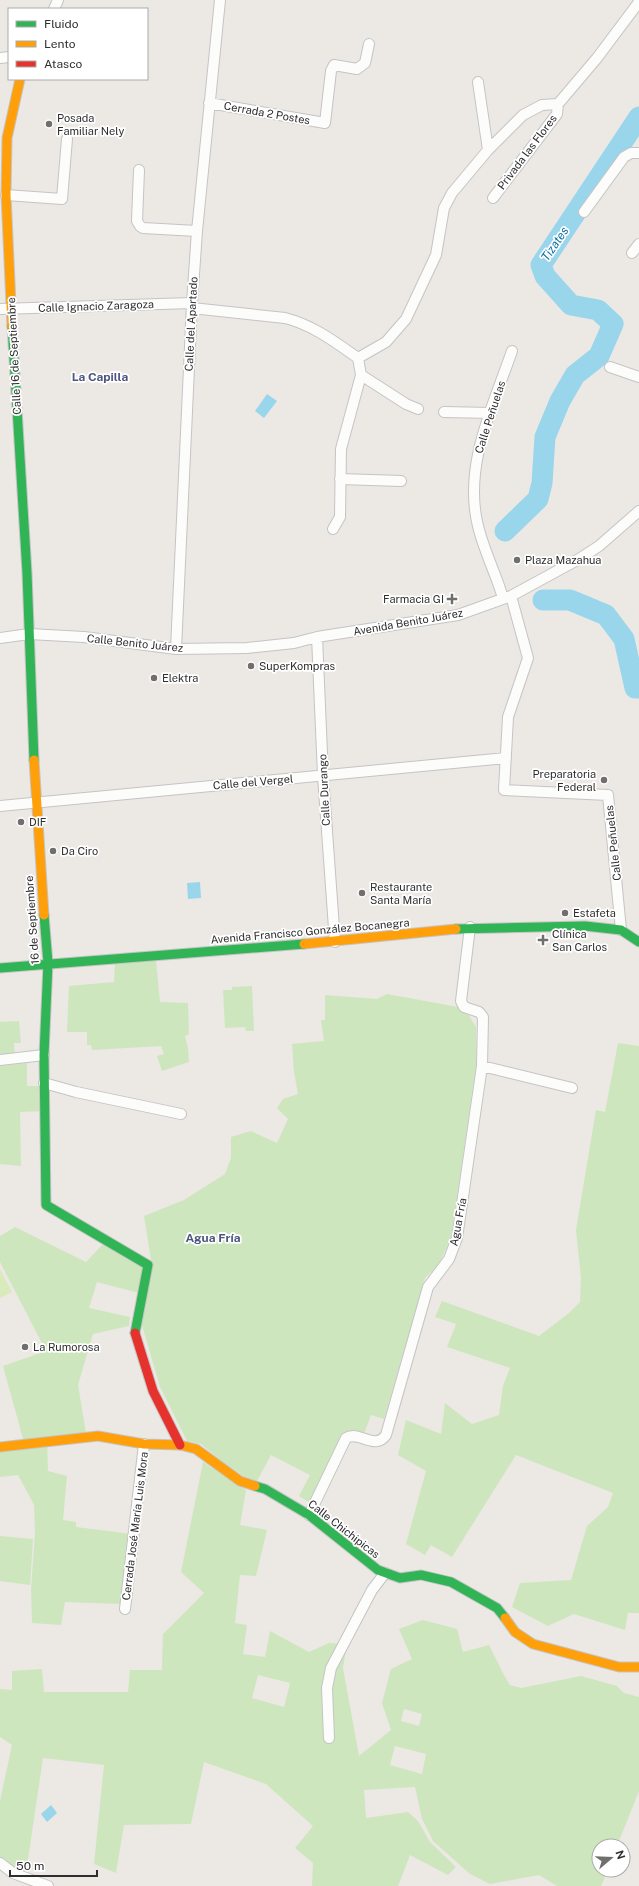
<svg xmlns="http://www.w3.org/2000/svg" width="639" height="1886" font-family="'Public Sans',sans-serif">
<rect width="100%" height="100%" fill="#ece8e4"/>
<!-- green -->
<path fill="#cee6be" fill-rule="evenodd" d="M 156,961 L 160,1002 L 188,1003 L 189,1034 L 185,1036 L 188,1048 L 189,1062 L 162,1071 L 157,1056 L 164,1054 L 161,1046 L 92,1050 L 91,1045 L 87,1045 L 87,1032 L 67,1032 L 69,986 L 114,982 L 115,962 Z
M 252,986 L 254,1031 L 246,1031 L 245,1027 L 225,1028 L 223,990 L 232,990 L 232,987 Z
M 387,994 L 458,1007 L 468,1014 L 476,1027 L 476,1066 L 451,1237 L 439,1264 L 425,1278 L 384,1419 L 371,1415 L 364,1434 C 356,1428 348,1430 341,1437 L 310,1503 L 299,1496 L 310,1475 L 271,1455 L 257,1481 L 245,1477 L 224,1463 L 201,1444 L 187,1441 L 160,1387 L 141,1322 L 151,1260 L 144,1216 L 184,1200 L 225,1174 L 231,1158 L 231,1137 L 251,1131 L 277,1143 L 288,1119 L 277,1108 L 283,1099 L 298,1094 L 294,1072 L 292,1044 L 324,1041 L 321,1020 L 325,1020 L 325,995 L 377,999 Z
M 19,1021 L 21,1043 L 14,1043 L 15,1061 L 0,1062 L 0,1022 Z
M 618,1043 L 639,1046 L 639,1613 L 628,1613 L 625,1630 L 574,1614 L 548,1626 L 512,1607 L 520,1583 L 571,1580 L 587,1526 L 608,1507 L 613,1493 L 516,1455 L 452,1557 L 431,1545 L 425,1555 L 406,1544 L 426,1471 L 398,1455 L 406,1420 L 441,1434 L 445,1403 L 472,1424 L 499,1415 L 503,1386 L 510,1368 L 447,1347 L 456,1324 L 435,1317 L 442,1301 L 539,1336 L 569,1313 L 580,1302 L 581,1278 L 576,1230 L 596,1110 L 605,1112 Z
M 27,1063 L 27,1086 L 40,1086 L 43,1111 L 20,1112 L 21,1166 L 0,1164 L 0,1066 Z
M 15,1227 L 86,1262 L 105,1242 L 144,1265 L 139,1293 L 97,1282 L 89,1308 L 130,1317 L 129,1326 L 93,1334 L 78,1385 L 86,1433 L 47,1437 L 48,1471 L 67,1476 L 63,1520 L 76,1522 L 76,1527 L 132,1534 L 122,1604 L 65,1602 L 61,1625 L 32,1623 L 31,1589 L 35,1532 L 34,1505 L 18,1475 L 0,1477 L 0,1451 L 25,1446 L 3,1366 L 46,1351 L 0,1262 L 0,1236 Z
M 203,1462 L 246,1490 L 240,1525 L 267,1530 L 256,1576 L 240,1575 L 235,1623 L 247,1625 L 243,1654 L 265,1657 L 270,1631 L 309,1652 L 329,1643 L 347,1644 L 343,1668 L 359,1756 L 391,1730 L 382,1703 L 391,1669 L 412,1659 L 399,1629 L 423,1620 L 457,1629 L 463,1652 L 489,1645 L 504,1675 L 510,1685 L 521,1688 L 581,1676 L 617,1686 L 624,1693 L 639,1697 L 639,1791 L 617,1846 L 599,1846 L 599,1870 L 608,1870 L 601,1886 L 557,1886 L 539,1875 L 490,1884 L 470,1874 L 433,1841 L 422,1819 L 415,1787 L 364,1790 L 366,1818 L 408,1812 L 418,1821 L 430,1842 L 456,1867 L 448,1875 L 410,1855 L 398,1886 L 312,1886 L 313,1863 L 295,1848 L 313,1826 L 266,1784 L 204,1762 L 191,1824 L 124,1825 L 116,1873 L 94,1864 L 104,1765 L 43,1758 L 26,1873 L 16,1870 L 0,1857 L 0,1801 L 12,1745 L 0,1737 L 0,1689 L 12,1690 L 12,1671 L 42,1669 L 44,1692 L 128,1692 L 130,1670 L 162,1670 L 163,1634 L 204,1593 L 181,1572 ZM 258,1675 L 290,1683 L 284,1707 L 252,1698 ZM 404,1709 L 422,1714 L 419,1726 L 401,1721 ZM 395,1746 L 426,1754 L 422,1774 L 390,1765 Z
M 0,1536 L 33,1539 L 30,1585 L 0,1581 Z"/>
<!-- pitch -->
<path fill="#d9eabb" d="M 0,1269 L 12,1292 L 0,1298 Z"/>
<!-- water -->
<path fill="#99d6ec" d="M 267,394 L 277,401 L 264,418 L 255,411 Z
M 200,882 L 201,898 L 188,899 L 187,883 Z
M 51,1805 L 57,1813 L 47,1822 L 41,1814 Z"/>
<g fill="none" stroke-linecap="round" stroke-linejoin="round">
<!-- river -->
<path stroke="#99d6ec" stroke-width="21" d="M 505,531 L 538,499 L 542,483 L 545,437 L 560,401 L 575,375 L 599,356 L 613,324 L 598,310 L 571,305 L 545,276 L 541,265 L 639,117
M 543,600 L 570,600 L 606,615 L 624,639 L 635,688 L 639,688"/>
<!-- street casing -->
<g stroke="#c5c4c5" stroke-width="12">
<path id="street" d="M 54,9 L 58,0
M 0,58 L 9,57
M 478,82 L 488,150
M 209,103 L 325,123 L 331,71 L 334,65 L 357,69 L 365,63 L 369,44
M 139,170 L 137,221 L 140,226 L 143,228 L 197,231
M 6,195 L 62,199 L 67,139
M 493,198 L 557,114 L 558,104
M 584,212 L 624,157 L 631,153 L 639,153
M 632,253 L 639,244
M 192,308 L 285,318 C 313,325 335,342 358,358
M 0,309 L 192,303
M 358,358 L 386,342 L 406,319 L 436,255 L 444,208 L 452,193 L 488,150 L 523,115 L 542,105 L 558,104 L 597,58 L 639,2
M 610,367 L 639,377
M 361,375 L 406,404 L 418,409
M 444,412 L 491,413
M 340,479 L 401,481
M 333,529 L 340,517 L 341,449 L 361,375 L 358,358
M 511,596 L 528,658 L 508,717 L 504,790 L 608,795 L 621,930
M 503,598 C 496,574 484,551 478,526 C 463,466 493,406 512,351
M 317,637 L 323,776 L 335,942
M 0,638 L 29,634 L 84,637 L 176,649 L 247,648 L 294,643 L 317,637 L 458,615 L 511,596 L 579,559 L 599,546 L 639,511
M 176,649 L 192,303 L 197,231 L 220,0
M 0,806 L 506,758
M 0,1060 L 44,1055
M 482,1066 L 572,1088
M 44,1083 L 76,1092 L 181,1114
M 309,1515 L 346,1438 C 359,1430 375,1451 386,1435 L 428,1287 L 449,1259 L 457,1238 L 482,1066 L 483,1017 L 479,1012 L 464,1007 L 461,1001 L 470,927
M 125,1609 L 144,1444
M 329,1738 L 327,1688 L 331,1668 L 372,1590 L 385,1573
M 0,1863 L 13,1873 L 48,1886"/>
</g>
<!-- fast casing -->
<g stroke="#c5c4c5" stroke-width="11">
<path id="fast" d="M 12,326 L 27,573 L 34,760
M 44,915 L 48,963 L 44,1055 L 46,1205 L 148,1265 L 135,1333
M 456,929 L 585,926 L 621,930 L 639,942
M 0,968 L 304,944
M 255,1486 L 265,1489 L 309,1515 L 378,1570 L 400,1578 L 421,1575 L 451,1582 L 497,1608 L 505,1618"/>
</g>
<!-- slow casing -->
<g stroke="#c5c4c5" stroke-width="11">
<path id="slow" d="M 12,326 L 6,195 L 7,138 L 20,79
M 34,760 L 44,915
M 304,944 L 456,929
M 0,1447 L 98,1436 L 144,1444 L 180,1445 L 196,1449 L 240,1481 L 255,1486
M 505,1618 L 515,1632 L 533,1644 L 619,1667 L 639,1667"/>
</g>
<!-- jam casing -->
<g stroke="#c5c4c5" stroke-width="11">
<path id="jam" d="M 135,1333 L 153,1391 L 180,1445"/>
</g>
<!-- street -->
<use href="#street" stroke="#fcfcfb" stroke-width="10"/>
<!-- fast -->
<use href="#fast" stroke="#30b455" stroke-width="9"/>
<!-- slow -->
<use href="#slow" stroke="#ff9f0a" stroke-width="9"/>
<!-- jam -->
<use href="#jam" stroke="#e5322d" stroke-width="9"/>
</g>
<!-- markers -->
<g fill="#706f6e" stroke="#fff" stroke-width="1.5">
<circle cx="49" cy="124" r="4"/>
<circle cx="517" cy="560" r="4"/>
<path d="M450 593h4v4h4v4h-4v4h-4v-4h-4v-4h4z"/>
<circle cx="251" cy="666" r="4"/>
<circle cx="154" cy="678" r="4"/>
<circle cx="604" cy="780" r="4"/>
<circle cx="21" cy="822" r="4"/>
<circle cx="53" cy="851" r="4"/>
<circle cx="362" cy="893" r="4"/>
<circle cx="565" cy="913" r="4"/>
<path d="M541 934h4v4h4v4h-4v4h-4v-4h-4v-4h4z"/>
<circle cx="25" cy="1347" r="4"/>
</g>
<g text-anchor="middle" stroke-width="3.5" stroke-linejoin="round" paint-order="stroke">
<!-- street labels -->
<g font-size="11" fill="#2e2e2e" stroke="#fff">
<text transform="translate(267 113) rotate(10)" y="4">Cerrada 2 Postes</text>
<text transform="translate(527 152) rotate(-53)" y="4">Privada las Flores</text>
<text transform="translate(96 306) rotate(-2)" y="4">Calle Ignacio Zaragoza</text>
<text transform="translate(191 324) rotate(-87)" y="4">Calle del Apartado</text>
<text transform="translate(14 356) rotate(-93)" y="4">Calle 16 de Septiembre</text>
<text transform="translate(490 417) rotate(-72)" y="4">Calle Peñuelas</text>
<text transform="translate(408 622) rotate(-10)" y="4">Avenida Benito Juárez</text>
<text transform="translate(135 643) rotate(6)" y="4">Calle Benito Juárez</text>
<text transform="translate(253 782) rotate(-5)" y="4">Calle del Vergel</text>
<text transform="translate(324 790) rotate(-93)" y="4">Calle Durango</text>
<text transform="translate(613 843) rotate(-96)" y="4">Calle Peñuelas</text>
<text transform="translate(32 920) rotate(-94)" y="4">16 de Septiembre</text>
<text transform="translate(310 931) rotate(-5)" y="4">Avenida Francisco González Bocanegra</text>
<text transform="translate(458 1222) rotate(-79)" y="4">Agua Fría</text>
<text transform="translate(135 1526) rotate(-83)" y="4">Cerrada José María Luis Mora</text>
<text transform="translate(344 1529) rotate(38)" y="4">Calle Chichipicas</text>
</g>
<!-- poi labels -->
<g font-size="11" fill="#2e2e2e" stroke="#fff" text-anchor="start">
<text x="57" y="122">Posada<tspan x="57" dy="13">Familiar Nely</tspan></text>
<text x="525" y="564">Plaza Mazahua</text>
<text x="444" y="603" text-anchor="end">Farmacia GI</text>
<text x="259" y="670">SuperKompras</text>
<text x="162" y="682">Elektra</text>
<text x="596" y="778" text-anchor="end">Preparatoria<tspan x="596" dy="13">Federal</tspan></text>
<text x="29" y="826">DIF</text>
<text x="61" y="855">Da Ciro</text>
<text x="370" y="891">Restaurante<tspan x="370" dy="13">Santa María</tspan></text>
<text x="573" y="917">Estafeta</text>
<text x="552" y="938">Clínica<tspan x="552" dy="13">San Carlos</tspan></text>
<text x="33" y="1351">La Rumorosa</text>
</g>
<!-- water labels -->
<g font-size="12" font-style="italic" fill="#0d6fa3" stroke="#fff">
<text transform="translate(555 244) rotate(-56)" y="4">Tizates</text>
</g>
<!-- neighbourhood labels -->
<g font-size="12" font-weight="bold" fill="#4d5680" stroke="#fff">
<text x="100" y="381">La Capilla</text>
<text x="213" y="1242">Agua Fría</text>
</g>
</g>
<!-- legend -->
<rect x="8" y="8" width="140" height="72" fill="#ffffff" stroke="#ababab"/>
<rect x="16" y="21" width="20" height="6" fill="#30b455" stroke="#ababab"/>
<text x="44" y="28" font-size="12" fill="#2e2e2e">Fluido</text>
<rect x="16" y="41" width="20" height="6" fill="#ff9f0a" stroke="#ababab"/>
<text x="44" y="48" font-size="12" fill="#2e2e2e">Lento</text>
<rect x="16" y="61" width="20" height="6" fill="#e5322d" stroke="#ababab"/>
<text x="44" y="68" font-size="12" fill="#2e2e2e">Atasco</text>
<!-- north arrow -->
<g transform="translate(611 1858) rotate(71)"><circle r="19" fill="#ffffff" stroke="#ababab"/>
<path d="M0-3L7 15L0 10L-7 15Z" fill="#706f6e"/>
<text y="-6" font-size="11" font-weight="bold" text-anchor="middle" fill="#2e2e2e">N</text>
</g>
<!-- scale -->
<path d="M10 1870v6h87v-6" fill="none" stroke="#2e2e2e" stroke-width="2"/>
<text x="16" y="1870" font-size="12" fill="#2e2e2e" stroke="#ffffff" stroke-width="3" paint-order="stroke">50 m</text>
</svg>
